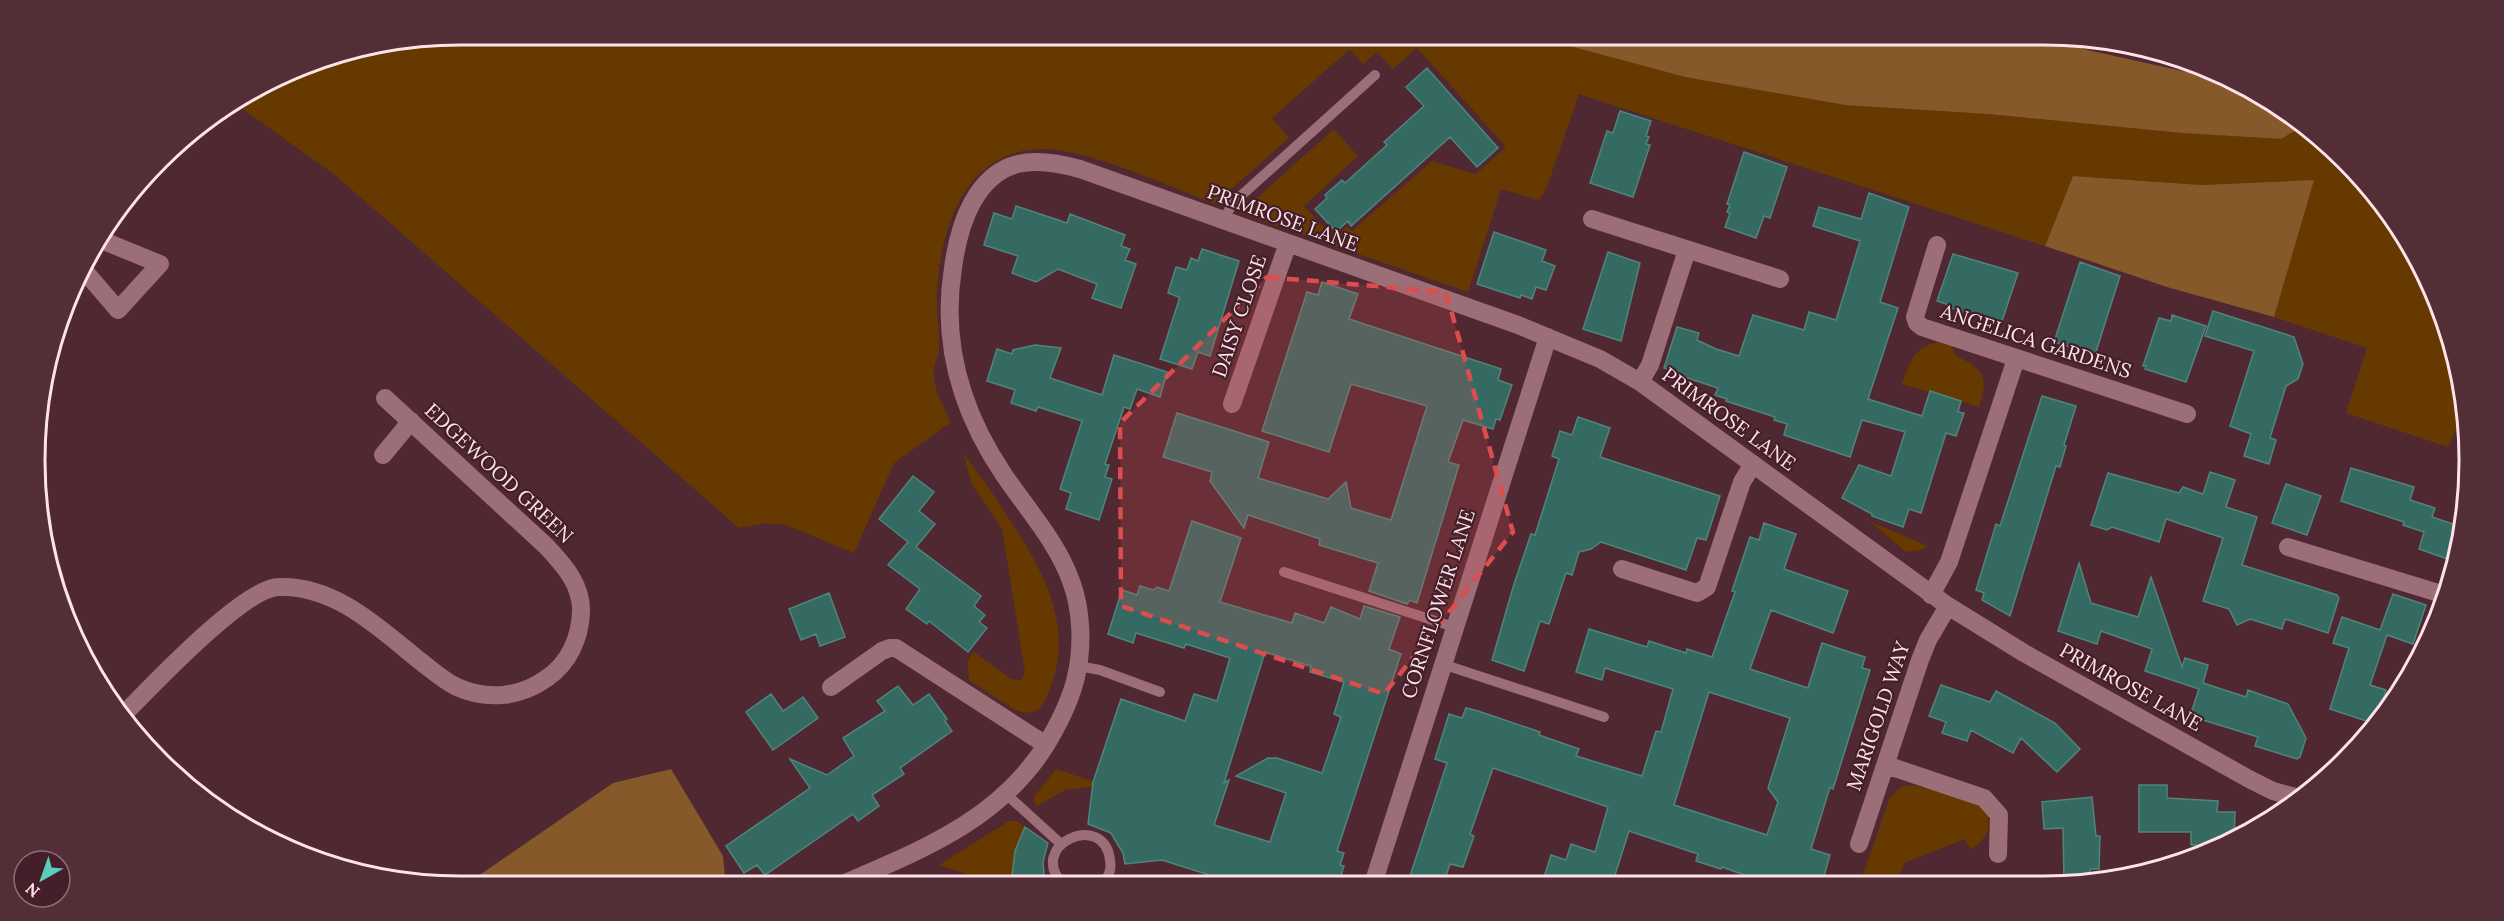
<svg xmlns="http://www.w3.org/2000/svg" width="2504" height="921" font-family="Lora,serif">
<rect width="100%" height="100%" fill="#4f2832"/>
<!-- green -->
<path fill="#653900" d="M 1529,34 L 1685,77 L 1845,105 L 1988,114 L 2182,133 L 2281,139 L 2305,125 L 2364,180 L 2413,248 L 2447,324 L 2466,407 L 2448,447 L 2346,413 L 2367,348 L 2274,317 L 2313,180 L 2201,185 L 2073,176 L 2045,246 L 1579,94 L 1547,187 L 1539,200 L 1501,189 L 1468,292 L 1240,213 L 1334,129 L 1358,156 L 1304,206 L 1334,238 L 1347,227 L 1352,231 L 1432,161 L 1476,174 L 1506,147 L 1417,48 L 1393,69 L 1377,52 L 1363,64 L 1350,49 L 1272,118 L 1289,138 L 1218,201 L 1213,203 C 1169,186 1084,147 1039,149 C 964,153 942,226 937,289 C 936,309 939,329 939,349 C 939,356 934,363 934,371 C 932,386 944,408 951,422 L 894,463 L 854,553 L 786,525 L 765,523 L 739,528 L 335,175 L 233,102 L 248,91 L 323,57 L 461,35 Z
M 1938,342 L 1952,346 L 1956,356 C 1984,369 1989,377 1979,407 L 1902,384 C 1909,364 1914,346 1938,342 Z
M 963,453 C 979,473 994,495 1008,517 C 1044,572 1077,629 1047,696 C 1041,712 1031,716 1015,710 L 969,680 L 967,661 L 974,652 L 1011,679 L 1021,680 L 1025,672 L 1002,529 L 972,484 Z
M 1869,521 L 1928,546 L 1921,550 L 1906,552 Z
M 1056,769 L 1104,785 L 1065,790 L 1037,806 L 1033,798 Z
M 1910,785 C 1923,786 1966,799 1977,805 C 1999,819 1987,839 1971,850 L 1965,839 L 1904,863 L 1897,883 L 1870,883 L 1861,880 L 1890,797 L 1901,787 Z
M 1009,821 L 1017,821 L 1025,827 C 1018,844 1013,867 1019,885 L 1000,885 L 939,865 Z"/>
<!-- forest -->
<path fill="#86592a" d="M 1529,35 L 2036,35 L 2092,51 L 2241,84 L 2305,125 L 2281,139 L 2182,133 L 1988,114 L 1845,105 L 1685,77 Z
M 2073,176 L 2201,185 L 2314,180 L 2274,317 L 2167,287 L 2045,246 Z
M 671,769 L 723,856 L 725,876 L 702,886 L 467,886 L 481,874 L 613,783 Z"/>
<!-- building -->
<path fill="#356a63" stroke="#4f857d" stroke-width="1.5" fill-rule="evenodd" d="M 1427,68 L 1498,148 L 1477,167 L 1450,137 L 1351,226 L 1348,221 L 1336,232 L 1315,209 L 1327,198 L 1325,195 L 1342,180 L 1345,183 L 1387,145 L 1384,142 L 1424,106 L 1406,87 Z
M 1620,111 L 1651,121 L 1646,136 L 1649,137 L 1646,144 L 1650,145 L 1633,197 L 1590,183 L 1607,131 L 1613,133 Z
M 1744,152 L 1787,167 L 1770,218 L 1764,216 L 1756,238 L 1725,227 L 1730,213 L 1727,212 L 1730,205 L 1727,204 Z
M 1869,193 L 1909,207 L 1880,302 L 1898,308 L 1868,399 L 1922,416 L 1930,391 L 1961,401 L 1958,412 L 1964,413 L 1956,436 L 1946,433 L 1921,513 L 1909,509 L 1903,527 L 1872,516 L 1872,514 L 1842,498 L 1859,465 L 1891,476 L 1905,432 L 1862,420 L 1850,457 L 1784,435 L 1787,424 L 1774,420 L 1775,417 L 1726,401 L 1727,399 L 1715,395 L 1718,388 L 1675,374 L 1676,372 L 1664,368 L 1677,327 L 1699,333 L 1697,340 L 1716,349 L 1739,356 L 1753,315 L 1804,330 L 1809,312 L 1836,320 L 1860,241 L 1813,226 L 1819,207 L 1861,219 Z
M 1016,206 L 1067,223 L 1070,214 L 1125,235 L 1121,246 L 1130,249 L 1125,260 L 1136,264 L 1121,308 L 1092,298 L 1097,284 L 1058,269 L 1036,282 L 1012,273 L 1018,256 L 984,245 L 994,213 L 1012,219 Z
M 1494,232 L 1546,250 L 1542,261 L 1555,266 L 1546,290 L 1536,287 L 1532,299 L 1521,295 L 1520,298 L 1477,284 Z
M 1202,249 L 1239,261 L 1210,356 L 1198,352 L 1192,369 L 1160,359 L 1179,300 L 1179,297 L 1168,293 L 1176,267 L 1187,270 L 1191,258 L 1198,261 Z
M 1608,252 L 1640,263 L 1621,341 L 1583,329 Z
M 1953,254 L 2018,273 L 2001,324 L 1948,307 L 1949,305 L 1937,301 Z
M 2080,262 L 2120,276 L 2095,355 L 2054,342 Z
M 1322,282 L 1358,294 L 1349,319 L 1501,369 L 1498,380 L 1512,385 L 1500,420 L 1496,419 L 1493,429 L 1463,420 L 1448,462 L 1459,465 L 1417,603 L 1410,600 L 1407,604 L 1369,591 L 1378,563 L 1319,545 L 1320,539 L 1248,515 L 1244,528 L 1210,481 L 1212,472 L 1163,457 L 1177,413 L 1269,442 L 1258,478 L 1328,499 L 1346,482 L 1351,508 L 1391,520 L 1427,406 L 1351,384 L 1329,452 L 1262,431 L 1307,292 L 1318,295 Z
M 2213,311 L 2294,337 L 2303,364 L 2298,379 L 2286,386 L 2270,438 L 2276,440 L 2269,464 L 2244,456 L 2251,434 L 2230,426 L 2254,351 L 2205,336 Z
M 2172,315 L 2206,326 L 2186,382 L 2145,369 L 2146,366 L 2143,366 L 2159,318 L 2171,321 Z
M 1035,345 L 1061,348 L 1050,378 L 1102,395 L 1114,355 L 1167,372 L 1160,397 L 1137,389 L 1130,409 L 1124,407 L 1105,464 L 1109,465 L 1105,477 L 1112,479 L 1099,520 L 1066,509 L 1071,493 L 1060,489 L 1082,421 L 1038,407 L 1036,411 L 1011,403 L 1015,390 L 987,381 L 997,349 L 1012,354 L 1013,350 Z
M 2042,396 L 2076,406 L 2064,445 L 2066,446 L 2060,467 L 2056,466 L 2010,616 L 1982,600 L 1984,593 L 1976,590 L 1996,524 L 2000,526 Z
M 1578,417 L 1610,428 L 1600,457 L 1720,496 L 1706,540 L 1697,538 L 1686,570 L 1601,542 L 1591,549 L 1579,552 L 1572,575 L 1566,573 L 1549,624 L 1540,621 L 1524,671 L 1492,660 L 1514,584 L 1531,534 L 1535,535 L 1559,459 L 1552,456 L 1560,431 L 1572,435 Z
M 2351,468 L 2414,487 L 2410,500 L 2435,508 L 2432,517 L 2462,527 L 2456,562 L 2419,549 L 2424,532 L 2403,525 L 2404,522 L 2341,501 Z
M 2210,472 L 2235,480 L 2226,507 L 2257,517 L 2242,565 L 2337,595 L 2339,598 L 2328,633 L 2285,619 L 2282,629 L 2250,619 L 2237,625 L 2229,609 L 2203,601 L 2223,538 L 2166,519 L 2159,542 L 2112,527 L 2107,530 L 2091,525 L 2108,473 L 2179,493 L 2183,487 L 2203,494 Z
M 913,476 L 934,492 L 919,511 L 935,524 L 916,547 L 981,596 L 974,606 L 985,615 L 979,622 L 987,628 L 968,652 L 929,621 L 927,624 L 906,609 L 920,589 L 888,565 L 908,542 L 879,519 Z
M 2286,484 L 2321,496 L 2307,535 L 2272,523 Z
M 1192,521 L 1241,538 L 1220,602 L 1292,623 L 1295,613 L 1324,623 L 1331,607 L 1360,619 L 1364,606 L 1400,617 L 1389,649 L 1401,654 L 1337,851 L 1344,853 L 1340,865 L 1344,866 L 1338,885 L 1241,885 L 1162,860 L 1125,864 L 1123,853 L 1111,833 L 1088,824 L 1093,782 L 1121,699 L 1185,721 L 1194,694 L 1217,701 L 1230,658 L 1186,644 L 1184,648 L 1136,633 L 1133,643 L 1108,634 L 1122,590 L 1137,595 L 1140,586 L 1153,590 L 1157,587 L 1169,591 ZM 1265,652 L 1311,666 L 1310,672 L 1344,682 L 1334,714 L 1341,717 L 1322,773 L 1277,758 L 1268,758 L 1236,776 L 1286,793 L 1270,842 L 1214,825 L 1229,780 L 1224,783 Z
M 1764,523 L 1796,534 L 1784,569 L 1848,591 L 1833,633 L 1771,610 L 1750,669 L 1808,688 L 1822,643 L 1865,657 L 1862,668 L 1870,670 L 1833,789 L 1830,787 L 1811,849 L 1830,855 L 1822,883 L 1770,884 L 1722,867 L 1721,869 L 1696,861 L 1698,854 L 1629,831 L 1615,875 L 1625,879 L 1625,884 L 1542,884 L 1551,855 L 1566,860 L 1571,844 L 1595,852 L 1608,807 L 1493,768 L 1470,834 L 1474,836 L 1463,867 L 1450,864 L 1443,884 L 1416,884 L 1418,879 L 1410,876 L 1447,763 L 1435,759 L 1449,714 L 1462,718 L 1466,708 L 1478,711 L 1540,732 L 1539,735 L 1579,749 L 1576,756 L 1642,776 L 1656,731 L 1661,732 L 1673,689 L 1605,668 L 1602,680 L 1576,672 L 1589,629 L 1647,647 L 1649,641 L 1686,653 L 1687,649 L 1712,657 L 1735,592 L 1732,591 L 1750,537 L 1759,540 ZM 1709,692 L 1790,718 L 1768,788 L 1778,802 L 1767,835 L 1674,805 Z
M 2079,563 L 2091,603 L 2138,617 L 2151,577 L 2182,667 L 2185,658 L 2208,665 L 2203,683 L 2246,697 L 2248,690 L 2288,704 L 2306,738 L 2300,757 L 2297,759 L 2255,746 L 2258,737 L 2190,716 L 2199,689 L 2145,671 L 2152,649 L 2101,631 L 2097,644 L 2058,631 Z
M 829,593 L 845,637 L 820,646 L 816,634 L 801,640 L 789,609 Z
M 2393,594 L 2426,605 L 2413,644 L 2387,635 L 2370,685 L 2386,690 L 2381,712 L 2372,723 L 2330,709 L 2349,648 L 2333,643 L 2342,617 L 2380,630 Z
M 1941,685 L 1990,702 L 1996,691 L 2055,723 L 2080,749 L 2057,772 L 2021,738 L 2013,753 L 1971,730 L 1967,741 L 1942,733 L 1946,722 L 1929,716 Z
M 898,686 L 913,705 L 929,694 L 947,719 L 945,721 L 952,731 L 900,768 L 904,774 L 872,795 L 879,806 L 858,821 L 853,814 L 765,875 L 757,865 L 744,873 L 726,846 L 810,788 L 790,759 L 827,775 L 854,756 L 843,738 L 885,711 L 877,701 Z
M 771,694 L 783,711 L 803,697 L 818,718 L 773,750 L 746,712 Z
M 2139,785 L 2167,785 L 2167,798 L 2218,801 L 2217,812 L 2235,812 L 2234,841 L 2223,845 L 2191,845 L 2191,832 L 2139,832 Z
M 2092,797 L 2096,836 L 2100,836 L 2099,869 L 2090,869 L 2089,881 L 2064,880 L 2063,828 L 2044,829 L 2042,802 Z
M 1025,827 L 1048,843 L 1043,862 L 1045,885 L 1011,885 L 1015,851 Z"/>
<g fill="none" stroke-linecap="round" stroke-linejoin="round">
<!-- lane -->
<path stroke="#9b6e78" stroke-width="10" d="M 1223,220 L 1233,203 L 1375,75
M 1284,572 L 1454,627
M 1442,664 L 1604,717
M 1078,666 L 1100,670 L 1160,692
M 1006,794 L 1061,844
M 1064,885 C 1024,846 1104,809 1110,860 C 1112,871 1108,879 1100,885"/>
<!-- street -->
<path stroke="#9b6e78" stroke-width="18" d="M 1592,219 L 1780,279
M 1937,245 L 1915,317 L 1917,323 L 1922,327 L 2187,414
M 82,268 L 118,310 L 160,264 L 99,239
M 1640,382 L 1650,365 L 1687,250
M 1232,404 L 1288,243
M 383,455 L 411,421
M 2288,547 L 2445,595
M 1622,569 L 1697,593 L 1707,587 L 1742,482 L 1753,464
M 1931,595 L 1949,562 L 2016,359
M 831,687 L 882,651 L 890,648 L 896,648 L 1046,745
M 123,715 C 151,687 244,587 279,587 C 335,585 379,628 420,661 C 432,670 444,681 457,687 C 488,701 521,697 547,678 C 569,663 580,638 581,612 C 582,585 564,565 546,546 L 385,398
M 1886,765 L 1984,798 L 1999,815 L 1998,854
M 1859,844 L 1920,660 L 1928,640 L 1948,606
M 1373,884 L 1548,337
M 838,886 C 919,851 1002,820 1049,740 C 1060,721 1071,699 1076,677 C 1083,647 1082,610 1071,581 C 1057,542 1027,509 1004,475 C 962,413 941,343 953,268 C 956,246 961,223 972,203 C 997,157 1034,156 1080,169 L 1518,325 L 1600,359 L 1640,382 L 1948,606 L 2024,653 L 2249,779 L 2273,791 L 2299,798"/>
</g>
<!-- marked area -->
<path fill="#de4d4e" fill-opacity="0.2" stroke="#de4d4e" stroke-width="4.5" stroke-dasharray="12 8" stroke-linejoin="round" d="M 1267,277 L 1446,292 L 1513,532 L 1384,694 L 1121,606 L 1120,423 Z"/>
<g text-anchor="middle" stroke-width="4.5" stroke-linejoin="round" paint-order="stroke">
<!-- street labels -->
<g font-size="20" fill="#fde3e8" stroke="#441e28">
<text transform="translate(1283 218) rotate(20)" y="7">PRIMROSE LANE</text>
<text transform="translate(1239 316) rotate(-71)" y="7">DAISY CLOSE</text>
<text transform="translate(2036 341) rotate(18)" y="7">ANGELICA GARDENS</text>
<text transform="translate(1729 419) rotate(36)" y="7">PRIMROSE LANE</text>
<text transform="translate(499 473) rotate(43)" y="7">EDGEWOOD GREEN</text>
<text transform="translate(1438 604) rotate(-72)" y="7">CORNFLOWER LANE</text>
<text transform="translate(2131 687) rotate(29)" y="7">PRIMROSE LANE</text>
<text transform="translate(1878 716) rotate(-71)" y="7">MARIGOLD WAY</text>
</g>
</g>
<!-- crop -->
<path d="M0 0H2504V921H0ZM460 45H2044A415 415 0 0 1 2459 460V461A415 415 0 0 1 2044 876H460A415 415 0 0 1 45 461V460A415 415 0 0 1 460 45Z" fill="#532e37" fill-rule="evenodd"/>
<path fill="none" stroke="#fde3e8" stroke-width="3" d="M460 45H2044A415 415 0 0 1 2459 460V461A415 415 0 0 1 2044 876H460A415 415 0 0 1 45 461V460A415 415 0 0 1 460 45Z"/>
<!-- north arrow -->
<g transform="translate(42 879) rotate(220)"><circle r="28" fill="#441e28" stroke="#8e6d75" stroke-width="1.5"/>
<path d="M0-4.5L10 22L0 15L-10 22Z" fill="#58cebf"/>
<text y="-9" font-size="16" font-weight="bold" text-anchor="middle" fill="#fde3e8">N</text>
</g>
</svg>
